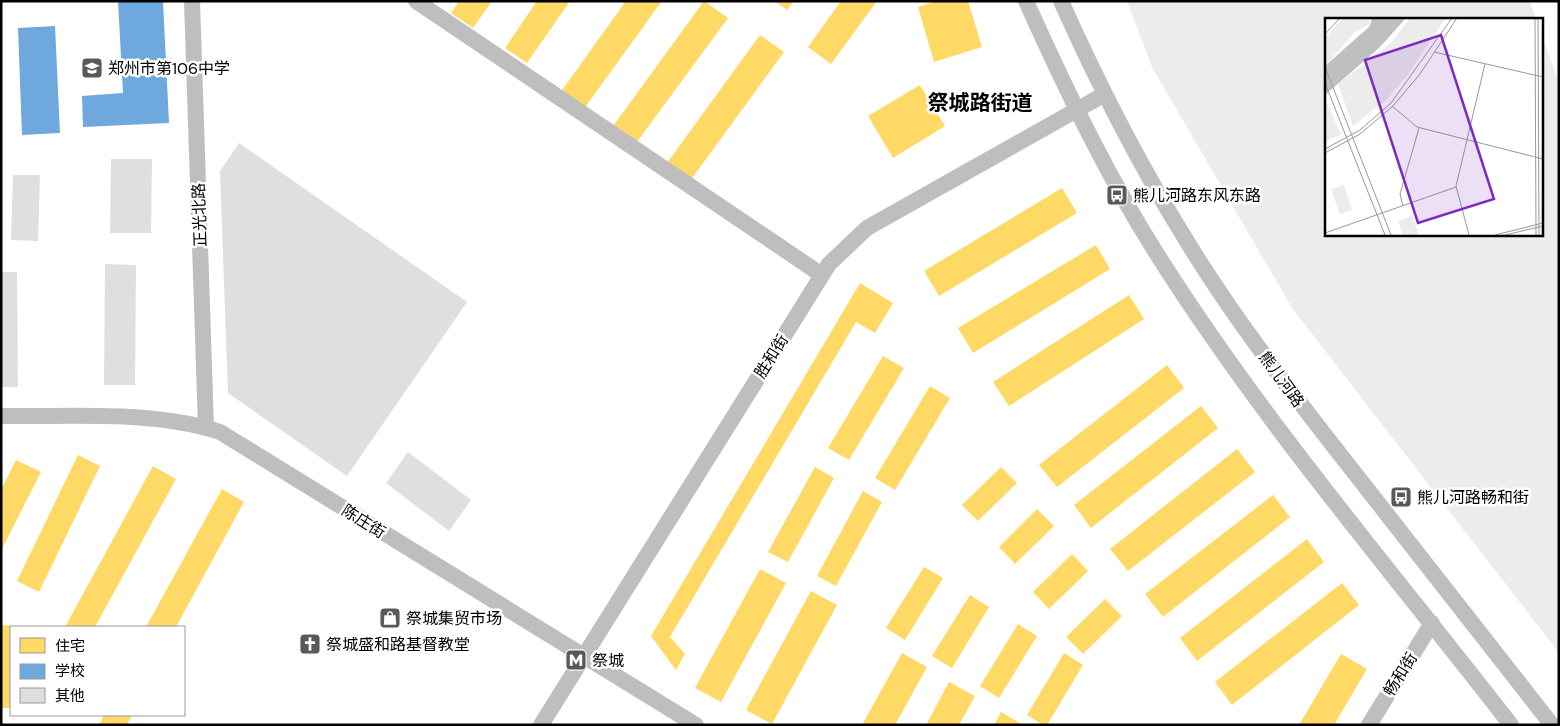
<svg xmlns="http://www.w3.org/2000/svg" width="1560" height="726" font-family="'DM Sans','Noto Sans SC',sans-serif">
<rect width="100%" height="100%" fill="#fff"/>
<!-- green -->
<path fill="#ececec" d="M 1127,1 L 1530,1 L 1536,19 L 1326,19 L 1326,234 L 1541,234 L 1541,33 L 1559,83 L 1559,653 L 1292,308 L 1152,67 Z"/>
<!-- homes -->
<path fill="#ffd966" d="M 459,1 L 492,1 L 473,28 L 451,13 Z
M 537,1 L 570,1 L 527,63 L 505,48 Z
M 626,1 L 662,1 L 583,110 L 560,93 Z
M 704,1 L 728,18 L 634,146 L 611,129 Z
M 775,1 L 794,1 L 787,10 Z
M 841,1 L 877,1 L 831,64 L 808,47 Z
M 936,1 L 968,1 L 982,47 L 934,62 L 918,7 Z
M 760,35 L 784,52 L 690,181 L 667,163 Z
M 920,85 L 945,126 L 893,158 L 868,116 Z
M 1062,188 L 1077,213 L 939,296 L 924,271 Z
M 1096,245 L 1110,269 L 973,353 L 958,328 Z
M 860,283 L 893,303 L 875,333 L 856,322 L 670,637 L 685,654 L 676,670 L 651,636 Z
M 1129,295 L 1144,319 L 1009,406 L 993,382 Z
M 883,356 L 904,368 L 849,460 L 828,448 Z
M 1167,365 L 1184,388 L 1057,487 L 1039,465 Z
M 930,386 L 950,398 L 895,490 L 875,478 Z
M 1201,406 L 1218,428 L 1091,528 L 1074,505 Z
M 1237,449 L 1255,472 L 1128,571 L 1110,549 Z
M 78,455 L 100,466 L 39,592 L 17,581 Z
M 16,460 L 41,472 L 1,551 L 1,490 Z
M 153,466 L 176,479 L 95,627 L 65,627 Z
M 815,467 L 834,478 L 788,562 L 768,552 Z
M 1001,467 L 1017,483 L 978,521 L 962,505 Z
M 222,489 L 244,502 L 176,627 L 146,627 Z
M 863,491 L 882,502 L 836,586 L 817,576 Z
M 1273,495 L 1290,517 L 1163,617 L 1145,594 Z
M 1037,509 L 1054,526 L 1015,564 L 999,547 Z
M 1307,539 L 1324,562 L 1197,661 L 1180,638 Z
M 1072,554 L 1088,571 L 1049,609 L 1033,592 Z
M 924,567 L 943,578 L 905,640 L 886,628 Z
M 760,569 L 786,583 L 721,702 L 695,688 Z
M 1342,583 L 1359,605 L 1232,705 L 1215,682 Z
M 811,591 L 837,605 L 772,724 L 746,710 Z
M 970,595 L 989,607 L 952,668 L 932,656 Z
M 1105,599 L 1122,616 L 1083,654 L 1066,637 Z
M 1018,624 L 1037,636 L 999,698 L 980,686 Z
M 1,625 L 15,626 L 11,627 L 11,708 L 1,708 Z
M 902,653 L 927,667 L 895,725 L 862,725 Z
M 1064,653 L 1083,665 L 1047,725 L 1043,725 L 1027,715 Z
M 1341,654 L 1367,669 L 1334,725 L 1299,725 Z
M 949,682 L 975,696 L 959,725 L 926,725 Z
M 1001,712 L 1023,725 L 994,725 Z
M 104,715 L 132,715 L 127,725 L 99,725 Z"/>
<!-- schools -->
<path fill="#6fa8dc" d="M 118,1 L 163,1 L 169,123 L 83,127 L 82,96 L 123,93 Z
M 55,26 L 60,133 L 22,135 L 18,28 Z"/>
<!-- building -->
<path fill="#dfdfdf" d="M 239,143 L 467,302 L 347,476 L 228,393 L 220,171 Z
M 111,159 L 152,159 L 151,233 L 110,233 Z
M 13,175 L 40,175 L 38,241 L 11,240 Z
M 105,264 L 136,265 L 135,385 L 104,385 Z
M 1,272 L 17,272 L 18,387 L 1,387 Z
M 408,452 L 471,500 L 449,531 L 386,483 Z"/>
<g fill="none" stroke-linecap="round" stroke-linejoin="round">
<!-- minor -->
<path stroke="#bebebe" stroke-width="16" d="M 192,1 L 206,428
M 416,1 L 822,275
M 1026,1 C 1066,90 1109,180 1162,262 C 1266,425 1393,573 1511,725
M 1061,1 C 1098,84 1140,166 1188,243 C 1240,328 1303,407 1364,485 C 1427,565 1490,645 1552,725
M 1,416 C 73,417 152,410 220,432 L 696,725
M 541,725 L 829,264 L 867,228 L 1105,94
M 1369,725 L 1432,623"/>
</g>
<!-- icons -->
<defs>
<g id="school-square" transform="scale(1.125)"><rect x="-9" y="-9" width="18" height="18" rx="4" fill="#595959" stroke="#fff"/><path d="M0-5L7-2L0 1L-7-2ZM-4 1L0 2.5L4 1V4Q0 6-4 4Z" fill="#fff"/></g>
<g id="bus-square" transform="scale(1.125)"><rect x="-9" y="-9" width="18" height="18" rx="4" fill="#595959" stroke="#fff"/><path d="M-5-6H5V4H4V6H2V4H-2V6H-4V4H-5ZM-3.5-4V0h7V-4ZM-3.5 1.2v1.5H-2V1.2ZM2 1.2v1.5H3.5V1.2Z" fill="#fff"/></g>
<g id="shop-square" transform="scale(1.125)"><rect x="-9" y="-9" width="18" height="18" rx="4" fill="#595959" stroke="#fff"/><path d="M-5-2.5h2.3a2.7 3.5 0 0 1 5.4 0H5L5.5 6h-11ZM-1.5-2.5h3a1.5 2.3 0 0 0-3 0Z" fill="#fff"/></g>
<g id="church-square" transform="scale(1.125)"><rect x="-9" y="-9" width="18" height="18" rx="4" fill="#595959" stroke="#fff"/><path d="M-1.2-6h2.4v3.5h3.3v2.4h-3.3V6h-2.4V-.1h-3.3v-2.4h3.3Z" fill="#fff"/></g>
<g id="metro-square" transform="scale(1.125)"><rect x="-9" y="-9" width="18" height="18" rx="4" fill="#595959" stroke="#fff"/><path d="M-5.5 5V-5H-3L0 0L3-5H5.5V5H3V-.5L0 4L-3-.5V5Z" fill="#fff"/></g>
</defs>
<g fill-rule="evenodd">
<use href="#school-square" x="92" y="68"/>
<use href="#bus-square" x="1117" y="195"/>
<use href="#bus-square" x="1401" y="497"/>
<use href="#shop-square" x="390" y="618"/>
<use href="#church-square" x="310" y="644"/>
<use href="#metro-square" x="576" y="660"/>
</g>
<g text-anchor="middle" stroke-width="5" stroke-linejoin="round" paint-order="stroke">
<!-- poi labels -->
<g font-size="16" fill="#000" stroke="#fff" text-anchor="start">
<text x="108" y="74">郑州市第106中学</text>
<text x="1133" y="201">熊儿河路东风东路</text>
<text x="1417" y="503">熊儿河路畅和街</text>
<text x="406" y="624">祭城集贸市场</text>
<text x="326" y="650">祭城盛和路基督教堂</text>
<text x="592" y="666">祭城</text>
</g>
<!-- street labels -->
<g font-size="16" fill="#000" stroke="#fff">
<text transform="translate(199 215) rotate(-92)" y="6">正光北路</text>
<text transform="translate(771 356) rotate(-58)" y="6">胜和街</text>
<text transform="translate(1282 379) rotate(54)" y="6">熊儿河路</text>
<text transform="translate(364 521) rotate(32)" y="6">陈庄街</text>
<text transform="translate(1400 674) rotate(-58)" y="6">畅和街</text>
</g>
<!-- district labels -->
<g font-size="21" font-weight="bold" fill="#000" stroke="#fff">
<text x="980" y="110">祭城路街道</text>
</g>
</g>
<!-- overview -->
<g transform="translate(1325 18)">
<rect width="218" height="218" fill="#fff"/>
<path d="M 18,0 L 45,0 L 45,6 L 30,14 L 0,48 L 0,20 ZM 85,0 L 121,0 L 81,59 L 61,82 L 28,108 L 13,66 L 66,25 ZM 0,82 L 16,116 L 0,124 ZM 19,167 L 27,192 L 15,196 L 6,171 ZM 87,198 L 94,217 L 78,217 L 73,203 Z" fill="#ececec"/>
<path d="M 47,0 L 81,0 L 54,30 L 0,77 L 0,48 L 45,8 Z" fill="#bfbfbf"/>
<path fill="none" stroke="#999" stroke-width="1" d="M 210,0 L 211,217M 213,0 L 214,217M 0,16 L 15,0M 109,34 L 218,59M 0,49 L 66,217M 0,65 L 60,217M 67,88 L 92,109 L 218,141M 0,131 L 35,112 L 66,85 L 127,0M 0,135 L 35,116 L 68,88 L 95,56 L 132,0M 78,188 L 75,176 L 94,110M 0,215 L 131,169M 144,217 L 131,168 L 160,46M 170,217 L 218,205M 180,217 L 218,208"/>
<path fill="#7b2cbf" fill-opacity="0.15" stroke="#7b2cbf" stroke-width="2.5" d="M 116,17 L 169,181 L 93,205 L 40,42 Z"/>
<rect width="218" height="218" fill="none" stroke="#000" stroke-width="2.5"/>
</g>
<!-- border -->
<rect width="1560" height="726" fill="none" stroke="#000000" stroke-width="5"/>
<!-- legend -->
<rect x="10" y="626" width="175" height="90" fill="#ffffff" stroke="#999999"/>
<rect x="20" y="638" width="25" height="15" fill="#ffd966" stroke="#999999"/>
<text x="55" y="651" font-size="15" fill="#000000">住宅</text>
<rect x="20" y="664" width="25" height="15" fill="#6fa8dc" stroke="#999999"/>
<text x="55" y="676" font-size="15" fill="#000000">学校</text>
<rect x="20" y="688" width="25" height="15" fill="#dfdfdf" stroke="#999999"/>
<text x="55" y="701" font-size="15" fill="#000000">其他</text>
</svg>
